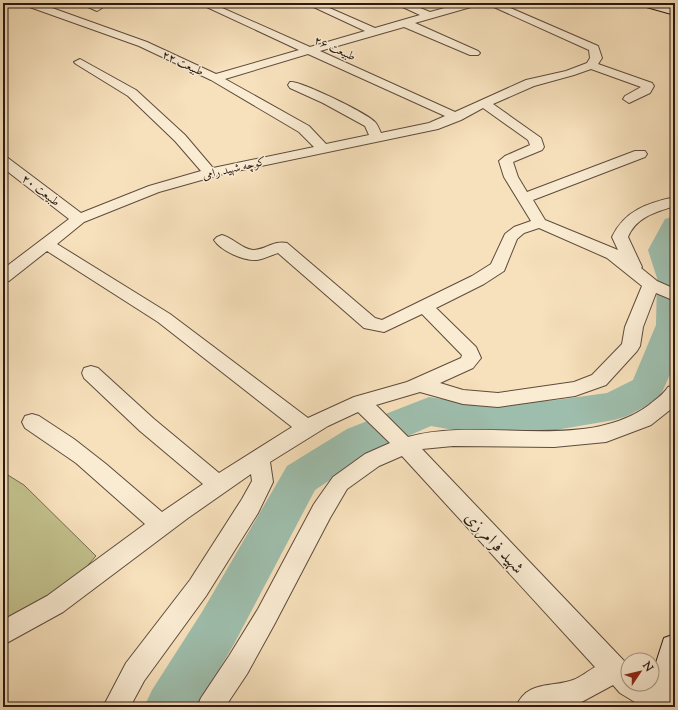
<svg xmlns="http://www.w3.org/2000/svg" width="678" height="710" font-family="'Sorts Mill Goudy',Amiri,serif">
<rect width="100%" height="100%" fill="#f7e1bc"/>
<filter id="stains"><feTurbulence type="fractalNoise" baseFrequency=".005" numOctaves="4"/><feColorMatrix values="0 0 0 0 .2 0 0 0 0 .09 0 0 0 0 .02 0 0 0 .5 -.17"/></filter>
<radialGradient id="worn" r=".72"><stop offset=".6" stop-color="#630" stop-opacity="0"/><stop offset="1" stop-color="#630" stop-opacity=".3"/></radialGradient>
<!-- green -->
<path fill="#c2c18d" stroke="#766d50" d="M 3,472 L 24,485 L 96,556 L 74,581 L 3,621 Z"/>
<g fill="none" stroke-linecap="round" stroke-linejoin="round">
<!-- river -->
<path fill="#9ebead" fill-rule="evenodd" d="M 675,216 L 675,363 L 659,399 L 627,416 L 614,420 L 556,430 L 483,435 L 431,426 L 373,451 L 315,490 L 234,644 L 197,707 L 144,707 L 152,690 L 202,612 L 287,466 L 347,429 L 429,397 L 483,405 L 556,400 L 607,393 L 633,380 L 656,325 L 657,278 L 648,250 L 665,219 Z"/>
<!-- street casing -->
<g stroke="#5e4b3c" stroke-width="2">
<path id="street" d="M 23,3 L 38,3 L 147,42 L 216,74 L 299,50 L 198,3 L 211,3 L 310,47 L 365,31 L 305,3 L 318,3 L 375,28 L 420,15 L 394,3 L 408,3 L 430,12 L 463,3 L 479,3 L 478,5 L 415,23 L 478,51 L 480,53 L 478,55 L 470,55 L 404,27 L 320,51 L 455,112 L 526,80 L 566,71 L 587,63 L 590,58 L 589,50 L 485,3 L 499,3 L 598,46 L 602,58 L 598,64 L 652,83 L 654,86 L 650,93 L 629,103 L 623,99 L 625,96 L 641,87 L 591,69 L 574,75 L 534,86 L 493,104 L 541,138 L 544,147 L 542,150 L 513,162 L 518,177 L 527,192 L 635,151 L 645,151 L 647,154 L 645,157 L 533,200 L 545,220 L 618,250 L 612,237 C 625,210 648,203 675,197 L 675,206 C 656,212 636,217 628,237 L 642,267 L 641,268 L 657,281 L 675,289 L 675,301 L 656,293 L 643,327 L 640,346 L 637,351 L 606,385 L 575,396 L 498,407 L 463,404 L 420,392 L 376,405 L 408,437 C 484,416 583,453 649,405 C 656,399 663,395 668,387 L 675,385 L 675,406 L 651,425 L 606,442 L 554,447 L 453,446 L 422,449 L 628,665 L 628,684 C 647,684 663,681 672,702 L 670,707 L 643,707 L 620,693 L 613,685 L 576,705 L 565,707 L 516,707 C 527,680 551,688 573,680 C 581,677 588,671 595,667 L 402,456 L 379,466 L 347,489 L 330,518 L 274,625 L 247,674 L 225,707 L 197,707 L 201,698 L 229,656 L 258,609 L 314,504 L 333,477 L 365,454 L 390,443 L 358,412 L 328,426 L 270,462 L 273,482 L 258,513 L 206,596 L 144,681 L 130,707 L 103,707 L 126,663 L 190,580 L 242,499 L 252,481 L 251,474 L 188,518 L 63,612 L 3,645 L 3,620 L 47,596 L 145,524 L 76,463 L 25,428 L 22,422 L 25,416 L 32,414 L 39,416 L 74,439 L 106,464 L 162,512 L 203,484 L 140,431 L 84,378 L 82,373 L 84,368 L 91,366 L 98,368 L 154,419 L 219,473 L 292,427 L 158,322 L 47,251 L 9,281 L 3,282 L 3,269 L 69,219 L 3,168 L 3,157 L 8,158 L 81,213 L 149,186 L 201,171 L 175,141 L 128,96 L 76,64 L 74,62 L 80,59 L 136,90 L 185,135 L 213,168 L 314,147 L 299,132 L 211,80 L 139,46 L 24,5 ZM 308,54 L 445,116 L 429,123 L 381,133 C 379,129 378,125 375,122 C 367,113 299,80 290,82 L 288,85 L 290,88 L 323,103 L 365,126 L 369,135 L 326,144 L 309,126 L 225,79 ZM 483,108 L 528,140 L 530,145 L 505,156 L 499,161 L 504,177 L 531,221 L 514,227 L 505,234 L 491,264 L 472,276 L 382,320 L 375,318 L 287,243 C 274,240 265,250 253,250 C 242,249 233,238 222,235 L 217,237 L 214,240 C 221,251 244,261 257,260 C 264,259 271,255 278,253 L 364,328 L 384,332 L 422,314 L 462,355 L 461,358 L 407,382 L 354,397 L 308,418 L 170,314 L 57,244 L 84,222 L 159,192 L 223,174 L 438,129 L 461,120 ZM 539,228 L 607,258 L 642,286 L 625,327 L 622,344 L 592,375 L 574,382 L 498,393 L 463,390 L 440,383 L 473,368 L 481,358 L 476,347 L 436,308 L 484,284 L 504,271 L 517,239 L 524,233 Z
M 79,3 L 93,3 L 102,8 L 97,11 Z"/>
</g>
<!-- secondary casing -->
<g stroke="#2b1912" stroke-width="2">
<path id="secondary" d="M 641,3 L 661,3 L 675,7 L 675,15 L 643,6 Z
M 675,634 L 674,707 L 642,707 L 649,684 L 652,684 L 652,675 L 664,638 Z"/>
</g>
<!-- street -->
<use href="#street" fill="#faecd3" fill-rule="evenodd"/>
<!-- secondary -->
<use href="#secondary" fill="#faecd3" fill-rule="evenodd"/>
</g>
<g text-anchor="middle" stroke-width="3" stroke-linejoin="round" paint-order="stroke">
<!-- far-street labels -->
<g font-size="12" fill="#2b1912" stroke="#faecd3">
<text transform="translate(335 48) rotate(24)" y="4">طبیعت ۲۶</text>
<text transform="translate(183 63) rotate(25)" y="4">طبیعت ۲۲</text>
<text transform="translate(234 168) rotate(-13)" y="4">کوچه شهید رامی</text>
<text transform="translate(41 190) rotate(37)" y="4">طبیعت ۲۰</text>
</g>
<!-- near-street labels -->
<g font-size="17" fill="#2b1912" stroke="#faecd3">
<text transform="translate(495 542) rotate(47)" y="6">شهید فرامرزی</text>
</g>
</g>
<!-- margin -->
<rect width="678" height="710" fill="none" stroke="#f7e1bc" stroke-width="16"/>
<rect x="4" y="4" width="670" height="702" fill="none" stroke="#2b1912" stroke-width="2"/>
<rect x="8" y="8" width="662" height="694" fill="none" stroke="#2b1912"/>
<!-- north arrow -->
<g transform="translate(640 672) rotate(55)"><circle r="19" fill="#faecd3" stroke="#a79886"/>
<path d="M0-3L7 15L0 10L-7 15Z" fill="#8f2418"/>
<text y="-6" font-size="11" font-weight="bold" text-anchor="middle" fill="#2b1912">N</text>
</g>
<rect width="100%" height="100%" filter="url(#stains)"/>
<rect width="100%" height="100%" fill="url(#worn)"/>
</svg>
